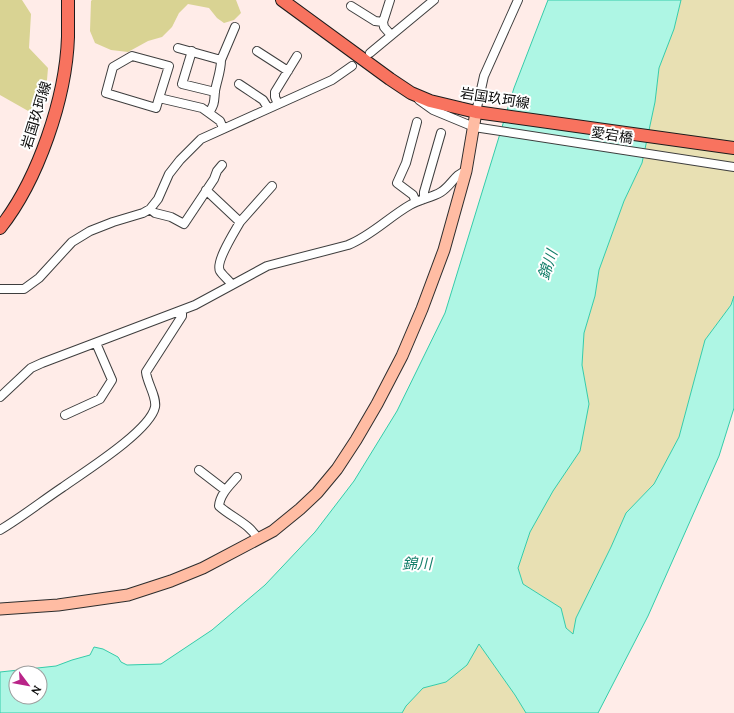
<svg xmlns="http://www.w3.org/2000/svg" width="734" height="713" font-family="Lora,'Noto Sans JP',serif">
<rect width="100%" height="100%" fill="#ffece8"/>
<!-- green -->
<path fill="#e8e0b3" d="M 681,0 L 734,0 L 734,296 L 731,305 L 705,340 L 679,437 L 654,484 L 626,513 L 611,547 L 576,618 L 574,635 L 566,628 L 561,608 L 523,584 L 518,568 L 530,532 L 552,491 L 589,404 L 582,365 L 584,333 L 595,296 L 599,270 L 624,201 L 642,163 L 655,102 L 659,68 L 674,29 Z
M 479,643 L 515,695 L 526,713 L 402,713 L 406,706 L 423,688 L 446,682 Z"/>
<!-- forest -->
<path fill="#d9d393" d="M 0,0 L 22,0 L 31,14 L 29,48 L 48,68 L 46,92 L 30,112 L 0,95 Z
M 92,0 L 236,0 L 241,13 L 234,20 L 224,23 L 217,18 L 209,8 L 188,4 L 179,13 L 172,27 L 162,37 L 148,41 L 128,52 L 111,50 L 95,43 L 90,31 L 91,1 Z"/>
<!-- water -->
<path fill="#aef6e4" stroke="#35ccaa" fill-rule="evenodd" d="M 548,0 L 681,0 L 674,29 L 659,68 L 655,102 L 642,163 L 624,201 L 599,270 L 595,296 L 584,333 L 582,365 L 589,404 L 580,451 L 553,491 L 530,532 L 518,568 L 523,584 L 561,608 L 566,628 L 573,634 L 576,618 L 611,547 L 626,513 L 654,484 L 679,437 L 705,340 L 731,305 L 734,296 L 734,408 L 719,456 L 648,616 L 598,713 L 526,713 L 515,695 L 479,644 L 467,665 L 446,682 L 423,688 L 406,706 L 402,713 L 0,713 L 0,672 L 56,666 L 72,660 L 90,655 L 94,647 L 103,649 L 118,657 L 121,662 L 127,665 L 161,664 L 212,630 L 265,585 L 315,532 L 354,481 L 397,411 L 445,313 L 514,88 ZM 16,673 L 40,673 L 40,697 L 16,697 Z"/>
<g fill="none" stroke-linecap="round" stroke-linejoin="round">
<!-- street casing -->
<g stroke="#3e3e3e" stroke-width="10">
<path id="street" d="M 390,0 L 383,22 L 384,27 L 391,35
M 351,6 L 375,21 L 383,22
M 178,48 L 221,60 C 221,71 217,80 215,91 C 214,102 215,103 209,113 L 220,121 L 223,128
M 192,51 L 182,84 L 215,92
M 257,51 L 288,71
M 370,53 L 434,0
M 221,60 L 235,27
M 239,84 L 263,100 L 268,108
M 159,98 L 169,66 L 132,56 L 113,67 L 106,93 L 156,108 L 159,98 L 202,108 L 209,113
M 419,100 L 433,110 L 474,127 L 734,167
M 278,104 L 275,97 L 275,92 L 297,56
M 476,112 L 484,76 L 518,0
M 206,190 L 240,222 C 235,231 215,262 220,271 C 223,276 229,280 232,285
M 424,199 L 424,192 L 441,133
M 416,202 L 413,195 L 397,183 L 406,163 L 417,122
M 150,209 L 155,213 L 171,217 L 184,224 L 214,179 L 217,171 L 222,165
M 240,222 L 272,186
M 0,289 L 24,289 L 39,278 L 72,242 L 90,231 L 113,222 L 143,213 L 150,209 L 158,199 L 169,174 L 180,160 L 201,139 L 332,80 L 352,66
M 0,397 L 31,368 L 42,363 L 195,305 L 267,266 L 348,245 C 371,236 389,217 410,205 C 420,199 431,198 441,192 C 451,186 455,174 466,171
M 65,415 L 100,399 L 112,380 L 96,343
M 199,470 L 225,490
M 237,477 C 230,485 220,494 219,506 C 231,517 250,524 258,539
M 0,530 C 22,517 42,501 63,487 C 84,472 150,431 155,407 C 157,397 147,383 146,372 L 182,316 L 182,311"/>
</g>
<!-- secondary casing -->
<g stroke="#2d2d2d" stroke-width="13">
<path id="secondary" d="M 0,609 L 58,605 L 128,595 L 171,581 L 203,568 L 273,531 L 300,509 L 317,493 L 337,469 L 356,440 L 377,404 L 402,356 L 422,309 L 444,250 L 466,171 L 476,112"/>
</g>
<!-- primary casing -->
<g stroke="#1c1c1c" stroke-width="14">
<path id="primary" d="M 282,0 L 390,79 L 411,93 L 430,101 L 476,112 L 734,148
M 0,228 C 38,180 66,98 68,37 C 68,25 68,12 68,0"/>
</g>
<!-- street -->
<use href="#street" stroke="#fff" stroke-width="8"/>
<!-- secondary -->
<use href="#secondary" stroke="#ffbca3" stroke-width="11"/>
<!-- primary -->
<use href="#primary" stroke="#f8735f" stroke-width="12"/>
</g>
<g text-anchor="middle" stroke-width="4" stroke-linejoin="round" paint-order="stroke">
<!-- street labels -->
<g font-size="14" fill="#0b0b0b" stroke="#fff">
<text transform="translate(495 98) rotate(9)" y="5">岩国玖珂線</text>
<text transform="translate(36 115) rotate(-73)" y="5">岩国玖珂線</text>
<text transform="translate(612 135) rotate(9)" y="5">愛宕橋</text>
</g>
<!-- water labels -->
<g font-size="15" font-style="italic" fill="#157f6b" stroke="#fff">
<text transform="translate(548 265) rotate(-72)" y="5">錦川</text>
<text x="417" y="569">錦川</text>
</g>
</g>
<!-- north arrow -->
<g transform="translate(28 685) rotate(122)"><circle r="19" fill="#ffffff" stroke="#9d9d9d"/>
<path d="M0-3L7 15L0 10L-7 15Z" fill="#b92488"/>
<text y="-6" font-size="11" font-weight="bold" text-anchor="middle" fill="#0b0b0b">N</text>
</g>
</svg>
